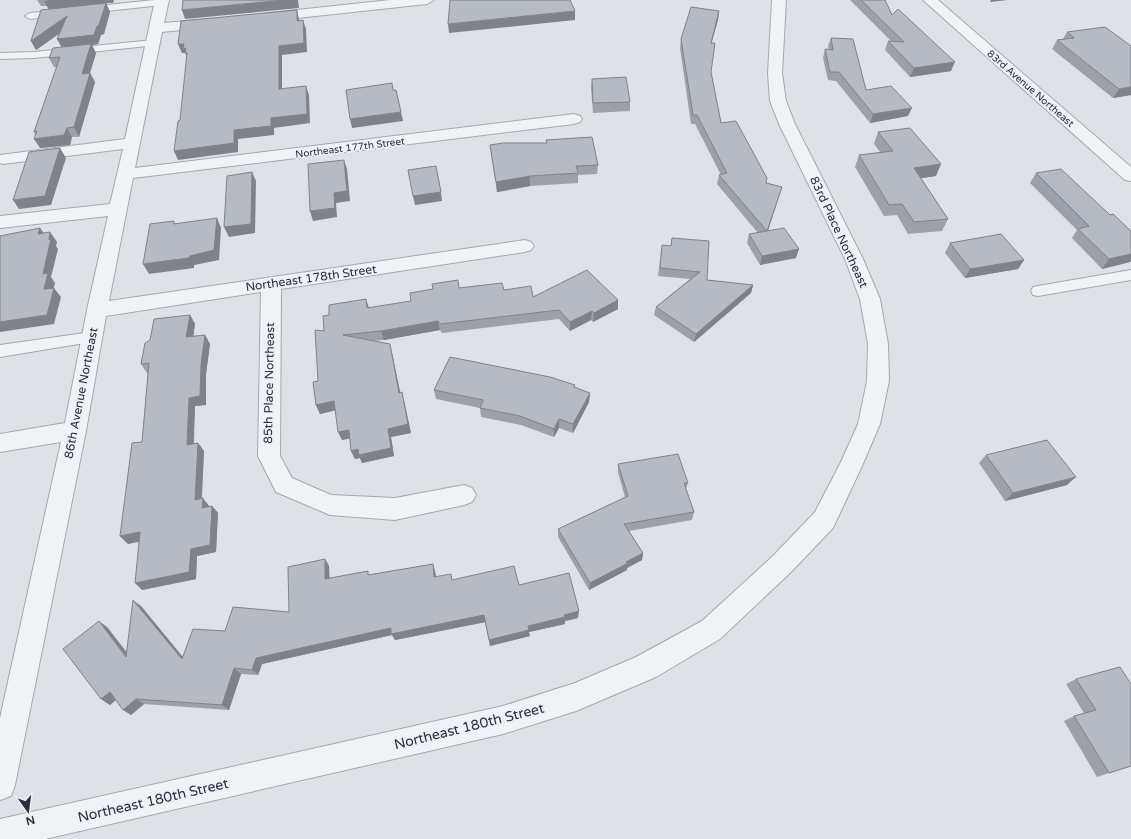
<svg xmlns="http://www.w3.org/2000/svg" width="1131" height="839" font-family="'Varela Round',sans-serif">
<rect width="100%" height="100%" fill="#dee1e6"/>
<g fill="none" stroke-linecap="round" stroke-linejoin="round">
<!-- service casing -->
<g stroke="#a4a8b0" stroke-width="2">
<path id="service" d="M 154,0 L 165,0 L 167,2 L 162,5 L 88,13 L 83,10 L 88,7 Z
M 61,10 L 64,11 L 66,13 L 64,15 L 30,19 L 25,16 L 30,13 Z
M 153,40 L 158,43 L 157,45 L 34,58 L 0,59 L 0,53 L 34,52 Z
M 1131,270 L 1131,280 L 1038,296 L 1033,295 L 1031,291 L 1033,287 L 1038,286 Z
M 92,332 L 97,333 L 99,337 L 97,341 L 0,357 L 0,345 Z"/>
</g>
<!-- minor casing -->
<g stroke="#a4a8b0" stroke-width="2">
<path id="minor" d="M 155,0 L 169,0 L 164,23 L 210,19 L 215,20 L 217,23 L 215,26 L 210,27 L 162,32 L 135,168 L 574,114 L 580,116 L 582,119 L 580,122 L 574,124 L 133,178 L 109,301 L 525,240 L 531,242 L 534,246 L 531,250 L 525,252 L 281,289 L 280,456 L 292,478 L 331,495 L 395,498 L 464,485 L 472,488 L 476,495 L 472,502 L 464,505 L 395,520 L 330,515 L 276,492 L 258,456 L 261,292 L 106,316 L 86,431 L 15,785 L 11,796 L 0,800 L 0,718 L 61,442 L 0,452 L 0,434 L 65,423 L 87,310 L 108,216 L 0,228 L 0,216 L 110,204 L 123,149 L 3,164 L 0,163 L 0,155 L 125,139 Z
M 390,0 L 434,0 L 427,4 L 269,21 L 264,20 L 262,17 L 264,14 L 269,13 Z
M 923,0 L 938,0 L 1131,167 L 1131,181 L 1125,180 Z"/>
</g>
<!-- tertiary casing -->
<g stroke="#a4a8b0" stroke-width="2">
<path id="tertiary" d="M 772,0 L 786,0 L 782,73 L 786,101 L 795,124 L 863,259 L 880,299 L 888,344 L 889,381 L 880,424 L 862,466 L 833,528 L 791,572 L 720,639 L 656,677 L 576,711 L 503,734 L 45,839 L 0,839 L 0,819 L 503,706 L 575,683 L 636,657 L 702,621 L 773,556 L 815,512 L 840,464 L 858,424 L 867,381 L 868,344 L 860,299 L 845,259 L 779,124 L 770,101 L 768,73 Z"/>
</g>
<!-- service -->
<use href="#service" fill="#f0f2f5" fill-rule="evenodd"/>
<!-- minor -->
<use href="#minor" fill="#f0f2f5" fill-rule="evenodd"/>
<!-- tertiary -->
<use href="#tertiary" fill="#f0f2f5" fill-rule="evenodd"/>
</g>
<!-- wall -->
<path fill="#9ca0a8" d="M 37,0 L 114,0 L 113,3 L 106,3 L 110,12 L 104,34 L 101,35 L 98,44 L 92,45 L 96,53 L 90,73 L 95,82 L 79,137 L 72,137 L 70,145 L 40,148 L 35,135 L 34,132 L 57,67 L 54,67 L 49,58 L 62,47 L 57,39 L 59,34 L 36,50 L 31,41 L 49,9 L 47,6 L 41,6 Z
M 850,0 L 885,0 L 892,15 L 951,71 L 910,77 L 885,50 L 888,41 L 891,41 Z
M 719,11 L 718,20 L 711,43 L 711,72 L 721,123 L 766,183 L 782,187 L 768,231 L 796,258 L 760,265 L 747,243 L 749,234 L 758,233 L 717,184 L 719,175 L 721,175 L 695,124 L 691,124 L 680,48 L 681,39 Z
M 1067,32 L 1131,46 L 1131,95 L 1113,98 L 1052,49 L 1057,40 L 1063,39 Z
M 831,38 L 866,90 L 908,116 L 870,123 L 836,81 L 828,80 L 823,58 L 825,49 L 829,50 L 828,46 Z
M 592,79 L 630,102 L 630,111 L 593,113 L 591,88 Z
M 878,132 L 936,176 L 921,178 L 948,219 L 942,231 L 908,234 L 897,215 L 884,216 L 855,167 L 859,155 L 880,152 L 874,144 Z
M 546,140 L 598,165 L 597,174 L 578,175 L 578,183 L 530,186 L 497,192 L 491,154 L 490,145 L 546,143 Z
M 1036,173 L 1110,215 L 1131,231 L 1131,261 L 1130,262 L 1102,269 L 1072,238 L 1077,230 L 1030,183 Z
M 672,238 L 707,280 L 753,285 L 751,293 L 694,342 L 654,315 L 656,307 L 690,279 L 658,276 L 662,245 L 671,246 Z
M 950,243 L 1024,260 L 1018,269 L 965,278 L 945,253 Z
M 459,288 L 504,290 L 533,297 L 618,300 L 618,309 L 593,322 L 591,320 L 570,331 L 559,319 L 442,333 L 440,330 L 384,340 L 372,341 L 392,353 L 400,392 L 404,401 L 411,433 L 391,437 L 394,456 L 362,463 L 360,458 L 355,459 L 351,451 L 350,438 L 342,440 L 335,410 L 320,414 L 316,405 L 324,331 L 411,301 Z
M 190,315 L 195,324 L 193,336 L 205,335 L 210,344 L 206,374 L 206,405 L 195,406 L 194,444 L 198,443 L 204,451 L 202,499 L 209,506 L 212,506 L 218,513 L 216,552 L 197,556 L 196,579 L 142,590 L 139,541 L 128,544 L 120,536 L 142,442 L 148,373 L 147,373 L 141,364 L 150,340 Z
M 575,385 L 575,388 L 590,393 L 589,402 L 573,433 L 559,428 L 554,437 L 521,425 L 481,417 L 480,408 L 436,399 L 434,390 Z
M 986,455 L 1067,485 L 1005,501 L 979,463 Z
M 618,464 L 688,483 L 686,489 L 694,512 L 692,520 L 629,531 L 643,553 L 642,560 L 627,568 L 627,570 L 589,590 L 558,537 L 558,529 L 625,497 L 618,472 Z
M 325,559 L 329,566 L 329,579 L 370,575 L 433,564 L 435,571 L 436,577 L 453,580 L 519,585 L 578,618 L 565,621 L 565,624 L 529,632 L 530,636 L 490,646 L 485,622 L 395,640 L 392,635 L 262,664 L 258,675 L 241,674 L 229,710 L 144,704 L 131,715 L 116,700 L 110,705 L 101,699 L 107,627 L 127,653 L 141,606 L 183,657 L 225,631 L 289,612 Z
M 1076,679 L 1131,684 L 1131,766 L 1097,777 L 1064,721 L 1074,716 L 1084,713 L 1066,684 Z"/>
<!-- shaded-wall -->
<path fill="#7f8288" d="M 50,0 L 114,0 L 113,3 L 106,3 L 110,12 L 104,34 L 101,35 L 98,44 L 92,45 L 96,53 L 90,73 L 95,82 L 79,137 L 74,127 L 62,48 L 57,39 L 97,26 L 49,10 L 44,1 Z
M 284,0 L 298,0 L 299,8 L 185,19 L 182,10 Z
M 991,0 L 1008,0 L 990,2 Z
M 297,10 L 299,19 L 300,30 L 297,21 Z
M 575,11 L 575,20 L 449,33 L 448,24 Z
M 719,11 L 718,20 L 709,52 L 711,43 Z
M 67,16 L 71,25 L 36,50 L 31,41 Z
M 303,20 L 306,29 L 307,52 L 282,55 L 282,98 L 279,89 L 279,46 Z
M 178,44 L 184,44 L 191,62 L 189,62 L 185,53 L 182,53 Z
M 955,62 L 951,71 L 910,77 L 914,68 Z
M 306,86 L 309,95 L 310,123 L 274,128 L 274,135 L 238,139 L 238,152 L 178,160 L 174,151 L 271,118 Z
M 1131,87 L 1131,95 L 1113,98 L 1119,89 Z
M 912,108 L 908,116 L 870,123 L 873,114 Z
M 401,112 L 403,121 L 352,128 L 350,119 Z
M 67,128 L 72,137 L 70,145 L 40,148 L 34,139 Z
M 60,148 L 66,158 L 51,205 L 19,209 L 13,200 Z
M 344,160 L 347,169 L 350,201 L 336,203 L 337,217 L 313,221 L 310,211 L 334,193 Z
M 941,164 L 936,176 L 909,180 L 914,168 Z
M 252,172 L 256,181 L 255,233 L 229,237 L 224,227 Z
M 530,176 L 530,186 L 497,192 L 496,182 Z
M 782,187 L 779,196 L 765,240 L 767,231 Z
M 441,192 L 442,201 L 415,205 L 413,196 Z
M 217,218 L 221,228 L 219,260 L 194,265 L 194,268 L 149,274 L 143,264 L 190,256 Z
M 40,228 L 47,237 L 38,234 Z
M 50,232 L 57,242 L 56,246 L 58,249 L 51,277 L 55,283 L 51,298 L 44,289 L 43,274 Z
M 799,249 L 796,258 L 760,265 L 762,256 Z
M 1131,251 L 1131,261 L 1130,262 L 1102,269 L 1109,259 Z
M 1024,260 L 1018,269 L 965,278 L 970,269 Z
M 753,285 L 751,293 L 694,342 L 696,334 Z
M 54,288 L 61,297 L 54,324 L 0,332 L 0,320 Z
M 366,299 L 369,308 L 367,308 Z
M 618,300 L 618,309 L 593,322 L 594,313 Z
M 592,311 L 591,320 L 570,331 L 570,322 Z
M 190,315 L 195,324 L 192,346 L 186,337 Z
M 438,321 L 440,330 L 384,340 L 381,331 Z
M 205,335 L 210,344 L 206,374 L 206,405 L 195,406 L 193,453 L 187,445 L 189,398 L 201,365 Z
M 390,344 L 392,353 L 402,401 L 399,393 Z
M 402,392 L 404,401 L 411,433 L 391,437 L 394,456 L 362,463 L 360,458 L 355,459 L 351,451 L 388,429 Z
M 590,393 L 589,402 L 573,433 L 573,424 Z
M 334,401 L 337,410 L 320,414 L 316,405 Z
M 559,419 L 559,428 L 554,437 L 554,429 Z
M 349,430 L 352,438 L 342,440 L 338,432 Z
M 198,443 L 204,451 L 201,508 L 195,500 Z
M 1076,477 L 1067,485 L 1005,501 L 1013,493 Z
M 203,498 L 209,506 L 202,508 Z
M 212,506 L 218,513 L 216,552 L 197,556 L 196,579 L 142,590 L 135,583 L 191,549 Z
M 140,532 L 148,540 L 128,544 L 120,536 Z
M 643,553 L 642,560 L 627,568 L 627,570 L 589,590 L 590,583 L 626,562 Z
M 325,559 L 329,566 L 330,586 L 325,579 Z
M 433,564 L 435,571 L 437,584 L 434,577 Z
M 133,600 L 141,606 L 189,665 L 182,659 Z
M 579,611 L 578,618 L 565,621 L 565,624 L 529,632 L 530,636 L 490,646 L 489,640 L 564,615 Z
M 484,615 L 486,622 L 395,640 L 392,635 L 262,664 L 258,675 L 252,670 L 256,658 L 391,628 Z
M 99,621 L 107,627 L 135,663 L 126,657 Z
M 234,668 L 241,674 L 229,710 L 222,705 Z
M 110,692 L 119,697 L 110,705 L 101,699 Z
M 136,699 L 144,704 L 131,715 L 123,710 Z"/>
<!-- building -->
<path fill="#b5bac3" stroke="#7f8288" d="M 183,0 L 284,0 L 182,10 Z
M 450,0 L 570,0 L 575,11 L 448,24 Z
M 861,0 L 885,0 L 892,15 L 898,9 L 955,62 L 914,68 L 888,41 L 904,42 Z
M 106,3 L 99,25 L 97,26 L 94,35 L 57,39 L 67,16 L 31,41 L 41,10 Z
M 691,7 L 719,11 L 711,43 L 715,43 L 711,72 L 721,123 L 736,121 L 767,178 L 766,183 L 782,187 L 767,231 L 784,228 L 799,249 L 762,256 L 749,234 L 767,231 L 719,175 L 727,173 L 697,115 L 693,115 L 681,39 Z
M 297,10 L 297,21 L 303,20 L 304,43 L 279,46 L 279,89 L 306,86 L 307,114 L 271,118 L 271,126 L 234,130 L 234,143 L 174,151 L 178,121 L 180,120 L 187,53 L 185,53 L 186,48 L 183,49 L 184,44 L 178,44 L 181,21 Z
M 1105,27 L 1131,46 L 1131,87 L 1119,89 L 1057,40 L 1074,38 L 1067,32 Z
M 831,38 L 853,39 L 866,90 L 891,86 L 912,108 L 873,114 L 839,72 L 830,72 L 825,49 L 833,50 Z
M 91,44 L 82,74 L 90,73 L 74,127 L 67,128 L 64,135 L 34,139 L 37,131 L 34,132 L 60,57 L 49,58 L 53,48 Z
M 626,77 L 630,102 L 593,103 L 592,79 Z
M 392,83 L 393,90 L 396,90 L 401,112 L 350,119 L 346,90 Z
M 910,128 L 941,164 L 914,168 L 948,219 L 914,222 L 902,204 L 889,205 L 859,155 L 893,151 L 878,132 Z
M 592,137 L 598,165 L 576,166 L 578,173 L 530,176 L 496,182 L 490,145 L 503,143 L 547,143 L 546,140 Z
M 60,148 L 45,196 L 13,200 L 29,152 Z
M 344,160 L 347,191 L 334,193 L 335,208 L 310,211 L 308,164 Z
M 436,166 L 441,192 L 413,196 L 408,170 Z
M 1061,169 L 1110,215 L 1113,214 L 1131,231 L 1131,254 L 1109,259 L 1078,229 L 1089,226 L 1036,173 Z
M 252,172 L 251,224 L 224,227 L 227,176 Z
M 217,218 L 214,250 L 190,256 L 189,258 L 143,264 L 150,224 L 174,221 L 174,224 Z
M 40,228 L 38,234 L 50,232 L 49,240 L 51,239 L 43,274 L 48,273 L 44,289 L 54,288 L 47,315 L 0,322 L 0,236 Z
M 1001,234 L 1024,260 L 970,269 L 950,243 Z
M 672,238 L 709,241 L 707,280 L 753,285 L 696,334 L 656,307 L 700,272 L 660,268 L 662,245 L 671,246 Z
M 587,270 L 618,300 L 594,313 L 592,311 L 570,322 L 559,310 L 440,324 L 438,321 L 381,331 L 343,335 L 390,344 L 399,393 L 402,392 L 408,424 L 388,429 L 391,448 L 359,455 L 358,449 L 351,451 L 349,430 L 338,432 L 334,401 L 316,405 L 313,382 L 318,381 L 315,330 L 324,331 L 323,316 L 329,315 L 329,305 L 366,299 L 367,308 L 411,301 L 410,293 L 433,289 L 432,284 L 458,280 L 459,288 L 502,283 L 504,290 L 531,286 L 533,297 Z
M 190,315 L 186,337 L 205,335 L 201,365 L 200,396 L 189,398 L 187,445 L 198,443 L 195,500 L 203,498 L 202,508 L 212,506 L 210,545 L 191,549 L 189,572 L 135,583 L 140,532 L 120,536 L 132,443 L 142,442 L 149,363 L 141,364 L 145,343 L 150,340 L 154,319 Z
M 450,357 L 550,377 L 575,385 L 574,387 L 590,393 L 573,424 L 559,419 L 554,429 L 520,416 L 480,408 L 483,400 L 434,390 Z
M 1047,440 L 1076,477 L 1013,493 L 986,455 Z
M 678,454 L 688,483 L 684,483 L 694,512 L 624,524 L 643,553 L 626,562 L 628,563 L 590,583 L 558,529 L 628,496 L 618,464 Z
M 325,559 L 325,579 L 368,571 L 368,575 L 433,564 L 434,577 L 451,574 L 452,580 L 514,566 L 519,585 L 569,573 L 579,611 L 564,615 L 565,617 L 528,626 L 529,630 L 489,640 L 484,615 L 391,634 L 391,628 L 256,658 L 252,670 L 234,668 L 222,705 L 136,699 L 123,710 L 110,692 L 101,699 L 63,649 L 99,621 L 126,657 L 133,600 L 182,659 L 193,629 L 225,631 L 233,607 L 289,612 L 288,567 Z
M 1120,667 L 1131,684 L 1131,766 L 1109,773 L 1074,716 L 1096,710 L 1076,679 Z"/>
<g text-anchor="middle" stroke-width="3.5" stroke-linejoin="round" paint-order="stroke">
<!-- far-street labels -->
<g font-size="10" fill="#282f3c" stroke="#edf0f4">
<text transform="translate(1031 88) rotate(41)" y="4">83rd Avenue Northeast</text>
<text transform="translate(350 147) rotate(-7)" y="4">Northeast 177th Street</text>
</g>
<!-- street labels -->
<g font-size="12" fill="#282f3c" stroke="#edf0f4">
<text transform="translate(839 232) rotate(65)" y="4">83rd Place Northeast</text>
<text transform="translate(311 278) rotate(-8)" y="4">Northeast 178th Street</text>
<text transform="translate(269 383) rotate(-89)" y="4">85th Place Northeast</text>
<text transform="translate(81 393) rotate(-79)" y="4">86th Avenue Northeast</text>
</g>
<!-- near-street labels -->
<g font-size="14" fill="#282f3c" stroke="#edf0f4">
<text transform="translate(469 726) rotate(-14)" y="5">Northeast 180th Street</text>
<text transform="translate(153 800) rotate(-13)" y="5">Northeast 180th Street</text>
</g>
</g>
<!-- north arrow -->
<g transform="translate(28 811) rotate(166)" stroke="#edf0f4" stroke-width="3" paint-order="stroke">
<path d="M0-3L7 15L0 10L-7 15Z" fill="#282f3c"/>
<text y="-6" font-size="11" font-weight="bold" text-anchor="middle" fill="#282f3c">N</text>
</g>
</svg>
